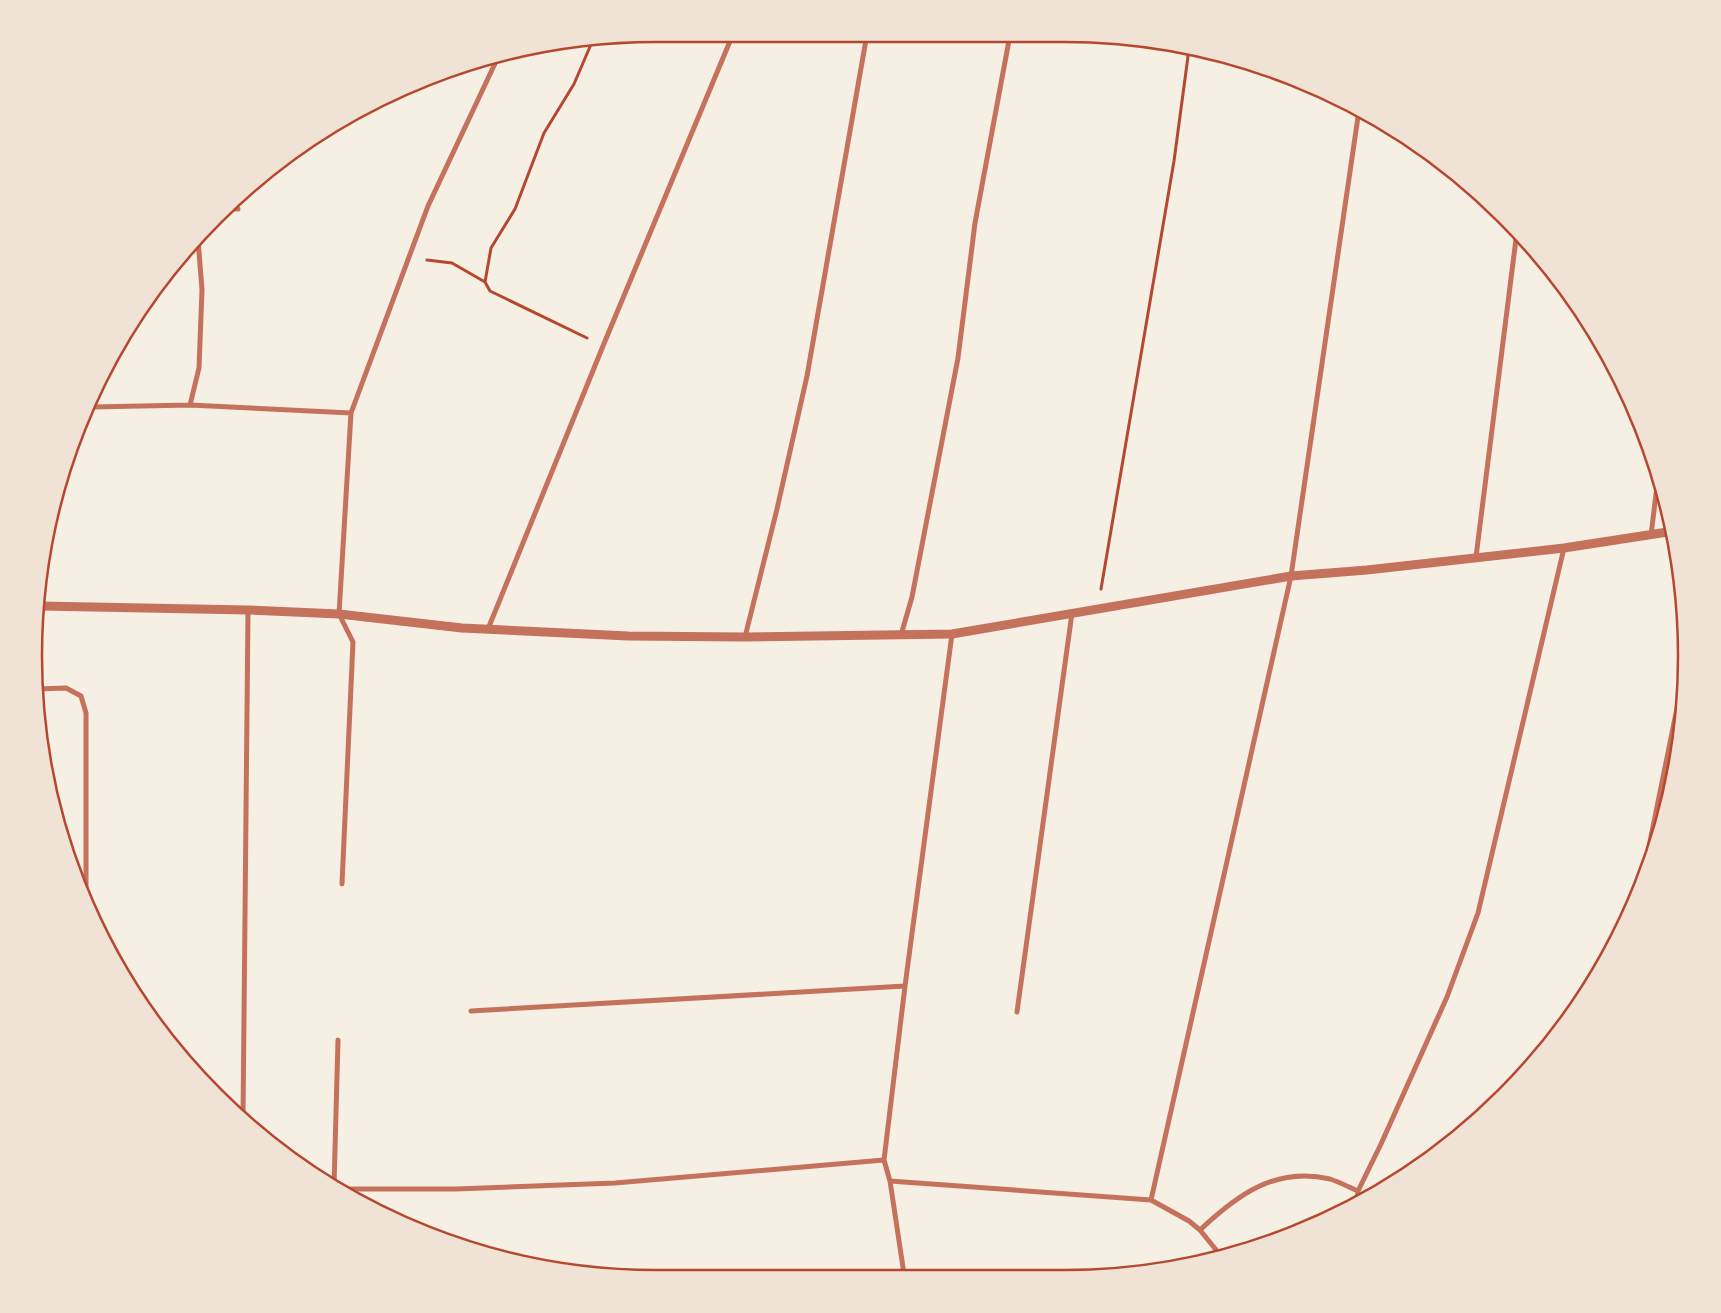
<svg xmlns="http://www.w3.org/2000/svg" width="1721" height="1313" font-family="'Sofia Sans Condensed',sans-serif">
<rect width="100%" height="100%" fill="#f6efe4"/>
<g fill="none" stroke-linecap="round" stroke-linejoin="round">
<!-- path -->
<path stroke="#b5482f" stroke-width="3" d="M 427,260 L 452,263 L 485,282 L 490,291 L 587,338
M 485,282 L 491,248 L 515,209 L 544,133 L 574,84 L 592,42
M 1101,589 L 1174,161 L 1189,49"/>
<!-- minor -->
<path stroke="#c5725c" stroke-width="5" d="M 225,209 L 238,209
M 190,405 L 199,368 L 202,290 L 198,239
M 92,407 L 190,405 L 351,413
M 1651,535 L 1658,478
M 1476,557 L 1517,231
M 488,629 L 603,346 L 733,34
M 901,635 L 912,597 L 958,358 L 975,223 L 1010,35
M 745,637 L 777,509 L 807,376 L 867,34
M 38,689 L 66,688 L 81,696 L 86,713 L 86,903
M 342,884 L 353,642 L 339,614 L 351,413 L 428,206 L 499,55
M 1643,886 L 1643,876 L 1687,659
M 471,1011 L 905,986
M 1017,1012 L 1072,613
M 243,1119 L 248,610
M 890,1181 L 1151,1200 L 1189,1221 L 1200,1230 L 1221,1256
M 334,1186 L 338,1040
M 341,1189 L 456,1189 L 615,1183 L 884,1160
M 1151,1200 L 1291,576 L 1359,110
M 1357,1201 L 1358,1191 L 1381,1144 L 1447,997 L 1478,913 L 1564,548
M 1200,1230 C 1237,1195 1276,1166 1330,1179 C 1339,1182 1349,1187 1358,1191
M 904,1274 L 890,1181 L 884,1160 L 905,986 L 952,634"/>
<!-- tertiary -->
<path stroke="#c5725c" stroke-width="9" d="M 40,606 L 248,610 L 339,614 L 462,628 L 628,636 L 745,637 L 952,634 L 1291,576 L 1367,570 L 1564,548 L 1674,531"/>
</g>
<!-- crop -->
<path d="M0 0H1721V1313H0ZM656 42H1064A614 614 0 0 1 1678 656V656A614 614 0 0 1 1064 1270H656A614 614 0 0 1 42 656V656A614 614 0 0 1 656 42Z" fill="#f1e2d6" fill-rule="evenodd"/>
<path fill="none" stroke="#b5482f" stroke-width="2.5" d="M656 42H1064A614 614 0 0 1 1678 656V656A614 614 0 0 1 1064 1270H656A614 614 0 0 1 42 656V656A614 614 0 0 1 656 42Z"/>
</svg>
